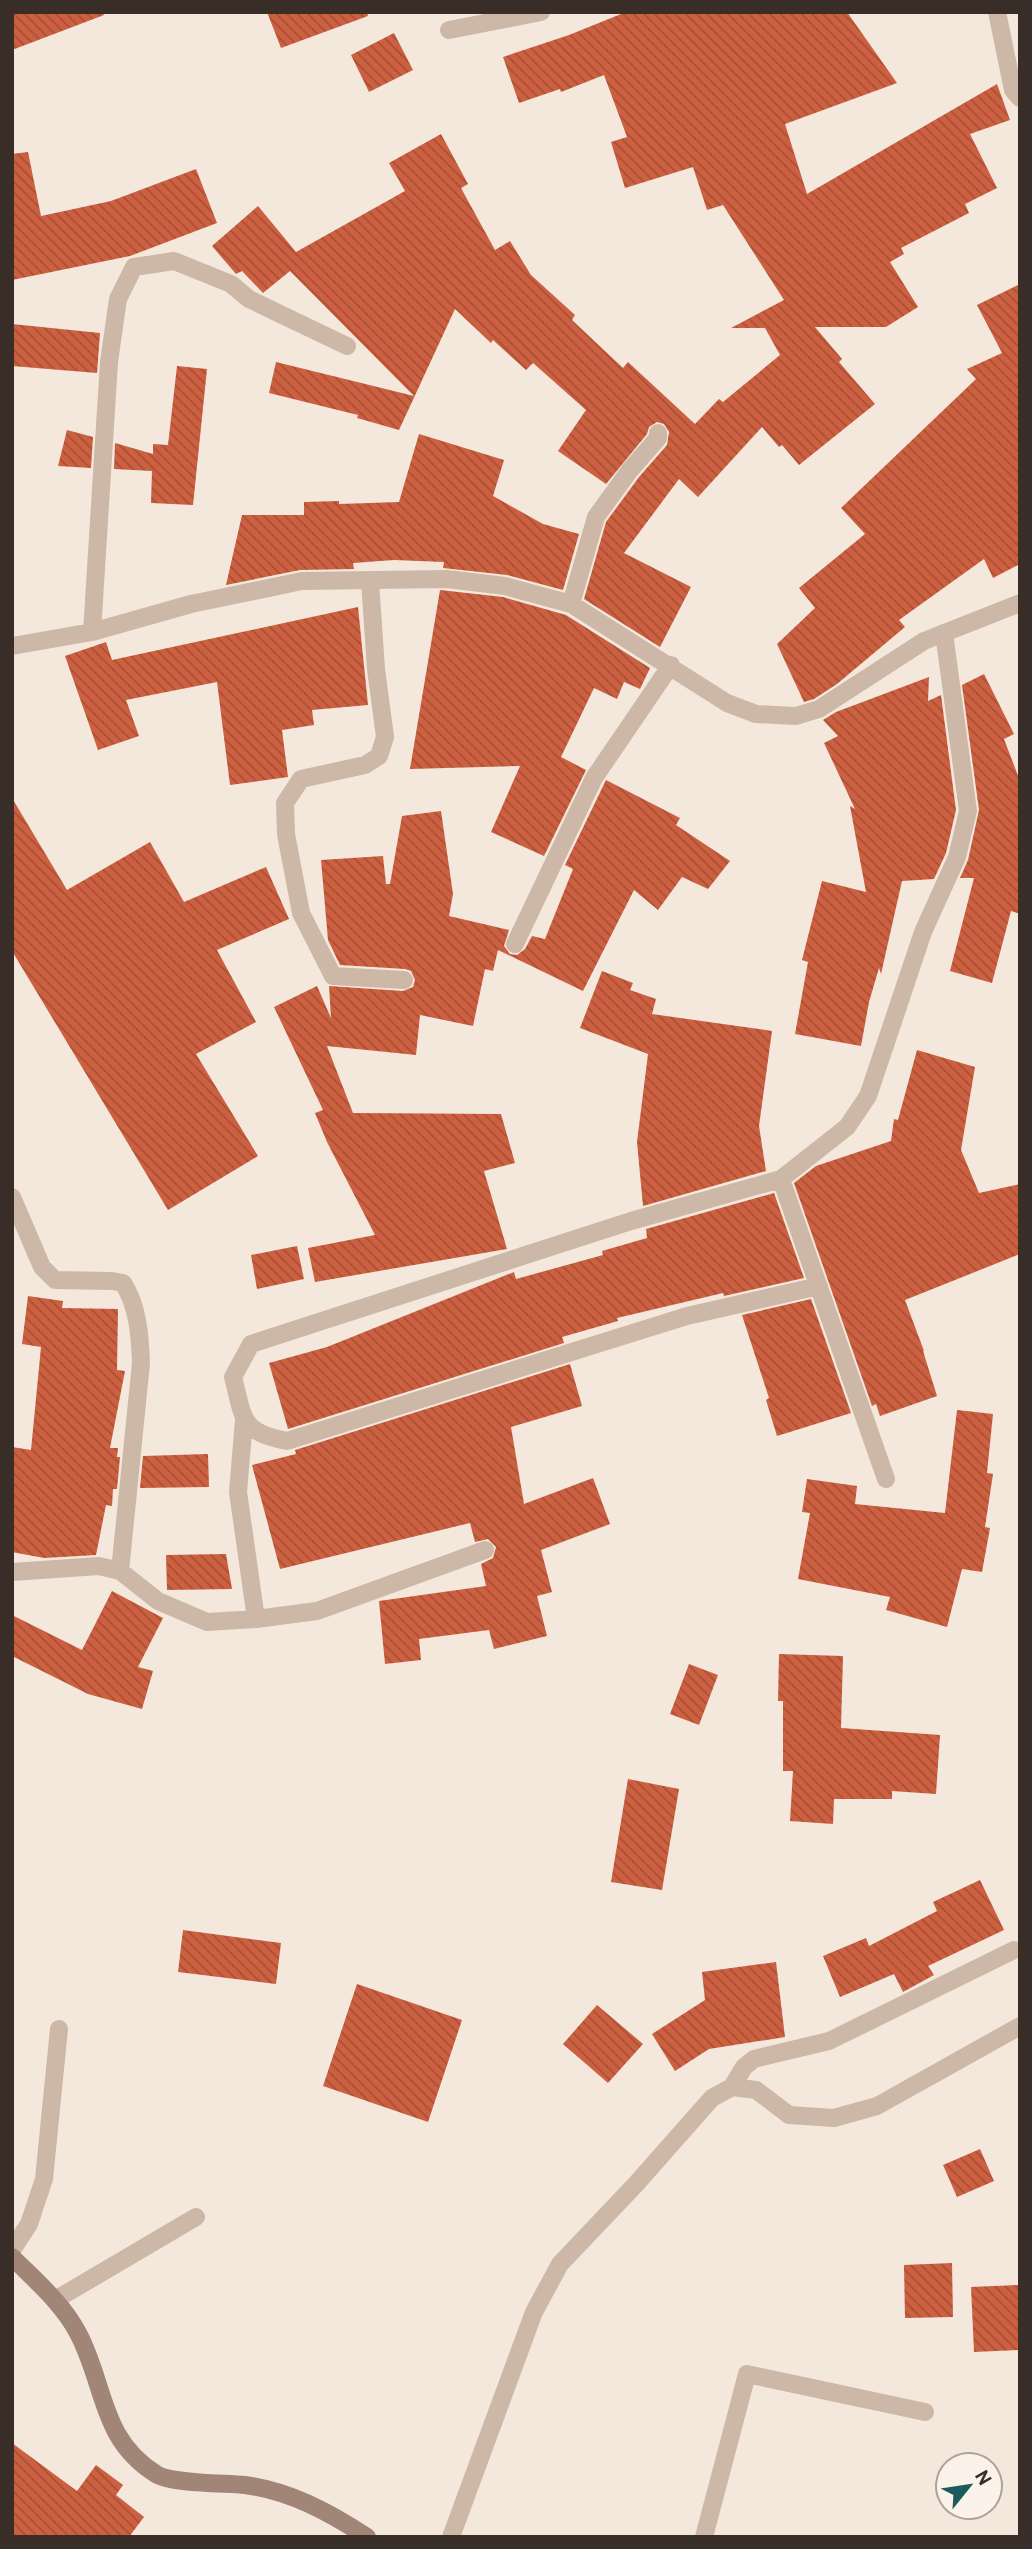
<svg xmlns="http://www.w3.org/2000/svg" width="1032" height="2549" font-family="Overpass,sans-serif">
<defs>
<pattern id="building-back-hatch" width="6" height="6" patternUnits="userSpaceOnUse" patternTransform="scale(1.75)"><rect width="6" height="6" fill="#cd6041"/><path d="M-1 5l2 2M0 0l6 6M5-1l2 2" fill="none" stroke="#a75036"/></pattern>
</defs>
<rect width="100%" height="100%" fill="#f4e8dc"/>
<!-- building -->
<path fill="url(#building-back-hatch)" d="M 12,12 L 103,12 L 104,15 L 12,50 Z
M 267,12 L 367,12 L 368,16 L 281,48 Z
M 626,12 L 847,12 L 897,83 L 785,124 L 807,194 L 997,84 L 1010,120 L 970,134 L 997,188 L 965,204 L 969,213 L 901,248 L 904,254 L 890,262 L 918,307 L 886,327 L 815,327 L 842,359 L 839,362 L 875,404 L 799,465 L 782,445 L 779,447 L 762,427 L 698,497 L 679,479 L 624,553 L 691,587 L 660,647 L 584,599 L 606,522 L 639,477 L 667,445 L 669,432 L 664,424 L 657,422 L 649,427 L 647,434 L 606,484 L 558,451 L 586,410 L 533,363 L 526,370 L 493,340 L 491,343 L 455,309 L 399,430 L 357,418 L 358,415 L 269,393 L 276,362 L 414,396 L 290,271 L 263,293 L 242,271 L 236,274 L 212,246 L 258,206 L 296,252 L 405,191 L 389,163 L 441,134 L 468,184 L 461,188 L 495,250 L 510,241 L 531,275 L 575,315 L 572,320 L 623,368 L 628,362 L 695,424 L 719,399 L 723,402 L 780,355 L 765,328 L 731,328 L 784,300 L 723,205 L 707,210 L 693,167 L 625,188 L 611,142 L 627,137 L 604,75 L 561,92 L 560,89 L 519,103 L 503,57 L 569,35 Z
M 394,33 L 413,70 L 369,92 L 351,55 Z
M 28,152 L 41,216 L 111,201 L 196,169 L 217,223 L 130,256 L 12,280 L 12,154 Z
M 1020,284 L 1020,564 L 993,578 L 984,559 L 899,620 L 905,627 L 837,684 L 814,699 L 804,702 L 777,644 L 815,608 L 799,588 L 865,534 L 841,508 L 976,379 L 967,369 L 1002,353 L 977,305 Z
M 12,324 L 100,333 L 97,373 L 12,366 Z
M 177,366 L 207,369 L 193,505 L 151,503 L 152,471 L 114,469 L 115,443 L 153,454 L 153,444 L 168,445 Z
M 67,430 L 93,437 L 91,468 L 58,466 Z
M 419,434 L 504,460 L 493,496 L 543,524 L 579,534 L 563,590 L 507,575 L 443,568 L 444,562 L 394,560 L 353,563 L 354,569 L 300,570 L 226,585 L 242,515 L 304,515 L 304,502 L 339,501 L 339,504 L 399,502 Z
M 440,590 L 503,597 L 566,615 L 650,668 L 640,689 L 624,682 L 617,699 L 594,688 L 561,757 L 586,770 L 544,856 L 491,832 L 520,766 L 410,769 Z
M 358,607 L 368,705 L 312,710 L 314,725 L 282,730 L 288,777 L 230,785 L 217,682 L 126,700 L 139,736 L 98,750 L 65,656 L 106,642 L 112,660 Z
M 984,674 L 1014,734 L 1004,739 L 1020,781 L 1020,914 L 1011,911 L 992,983 L 950,971 L 974,878 L 960,878 L 968,860 L 979,810 L 962,685 Z
M 929,677 L 928,701 L 941,695 L 956,810 L 946,853 L 934,879 L 902,881 L 881,974 L 879,968 L 869,1002 L 861,1046 L 795,1034 L 808,962 L 802,960 L 822,881 L 866,892 L 850,806 L 855,809 L 824,743 L 838,736 L 823,720 L 836,712 Z
M 606,780 L 680,818 L 676,825 L 730,861 L 708,889 L 682,877 L 658,910 L 634,890 L 583,991 L 498,950 L 493,971 L 485,969 L 473,1026 L 420,1015 L 416,1055 L 327,1046 L 353,1113 L 501,1114 L 515,1163 L 484,1171 L 507,1249 L 315,1282 L 308,1248 L 375,1235 L 327,1142 L 315,1113 L 323,1110 L 274,1007 L 317,986 L 331,1018 L 329,986 L 403,991 L 413,987 L 415,980 L 411,971 L 405,969 L 340,965 L 328,940 L 321,860 L 383,856 L 386,884 L 390,884 L 402,816 L 441,811 L 453,894 L 449,916 L 509,930 L 504,946 L 510,954 L 517,955 L 525,949 L 532,936 L 545,939 L 573,869 L 565,865 Z
M 12,798 L 67,890 L 150,842 L 184,902 L 266,867 L 289,919 L 217,950 L 256,1022 L 196,1054 L 258,1156 L 168,1210 L 12,951 Z
M 602,971 L 633,983 L 630,990 L 656,999 L 652,1014 L 772,1031 L 759,1126 L 766,1171 L 643,1206 L 637,1142 L 648,1054 L 580,1028 Z
M 917,1050 L 975,1067 L 961,1150 L 979,1193 L 1020,1184 L 1020,1254 L 905,1300 L 924,1351 L 923,1351 L 937,1396 L 880,1416 L 876,1404 L 872,1406 L 794,1183 L 816,1166 L 891,1141 L 894,1119 L 898,1120 Z
M 774,1193 L 804,1278 L 724,1296 L 723,1293 L 617,1318 L 618,1321 L 562,1337 L 564,1343 L 288,1429 L 269,1363 L 327,1347 L 514,1272 L 516,1279 L 603,1255 L 602,1251 L 647,1238 L 646,1229 Z
M 297,1246 L 304,1279 L 257,1289 L 251,1255 Z
M 28,1296 L 63,1301 L 62,1308 L 118,1309 L 117,1370 L 125,1371 L 110,1448 L 118,1448 L 117,1457 L 120,1457 L 117,1489 L 113,1489 L 112,1506 L 106,1505 L 96,1555 L 44,1558 L 12,1552 L 12,1447 L 31,1450 L 41,1347 L 22,1344 Z
M 811,1299 L 851,1413 L 777,1436 L 766,1400 L 769,1398 L 742,1315 Z
M 570,1364 L 582,1406 L 511,1427 L 524,1504 L 593,1478 L 610,1524 L 541,1550 L 552,1592 L 537,1596 L 547,1636 L 494,1649 L 489,1630 L 419,1639 L 421,1660 L 385,1664 L 379,1601 L 486,1586 L 481,1564 L 493,1558 L 496,1547 L 488,1539 L 475,1542 L 470,1523 L 280,1569 L 252,1465 L 296,1454 L 295,1450 Z
M 957,1410 L 993,1414 L 987,1473 L 993,1474 L 985,1527 L 990,1528 L 982,1572 L 962,1569 L 947,1627 L 886,1610 L 890,1597 L 798,1579 L 810,1513 L 802,1512 L 807,1479 L 857,1486 L 855,1504 L 945,1513 Z
M 208,1454 L 209,1487 L 140,1488 L 143,1456 Z
M 226,1554 L 232,1589 L 167,1590 L 166,1555 Z
M 112,1591 L 163,1618 L 138,1667 L 153,1671 L 142,1709 L 88,1694 L 12,1656 L 12,1615 L 82,1650 Z
M 779,1654 L 843,1656 L 841,1728 L 940,1735 L 936,1794 L 892,1791 L 892,1799 L 834,1799 L 833,1824 L 790,1821 L 793,1771 L 783,1771 L 783,1701 L 778,1701 Z
M 689,1664 L 718,1675 L 699,1725 L 670,1714 Z
M 628,1779 L 679,1789 L 662,1890 L 611,1882 Z
M 980,1880 L 1004,1930 L 928,1966 L 934,1975 L 903,1992 L 894,1974 L 840,1997 L 823,1956 L 866,1938 L 869,1946 L 937,1911 L 933,1902 Z
M 183,1930 L 281,1943 L 276,1984 L 178,1972 Z
M 776,1962 L 785,2037 L 709,2049 L 675,2071 L 652,2034 L 705,2000 L 702,1972 Z
M 357,1984 L 462,2020 L 428,2122 L 323,2086 Z
M 597,2005 L 643,2044 L 608,2083 L 563,2044 Z
M 980,2149 L 994,2181 L 957,2197 L 943,2165 Z
M 952,2263 L 953,2317 L 905,2318 L 904,2265 Z
M 1020,2285 L 1020,2350 L 974,2352 L 971,2287 Z
M 12,2443 L 77,2491 L 96,2465 L 123,2485 L 116,2495 L 144,2517 L 129,2537 L 12,2537 Z"/>
<g fill="none" stroke-linecap="round" stroke-linejoin="round">
<!-- street -->
<path stroke="#cdb8a7" stroke-width="18" d="M 997,12 L 1013,90 L 1020,98
M 449,30 L 541,12
M 370,581 L 376,669 L 385,737 L 379,756 L 365,765 L 301,779 L 285,803 L 286,834 L 301,913 L 333,976 L 404,980
M 571,604 L 596,517 L 630,470 L 658,438 L 658,433
M 92,632 L 109,362 L 118,299 L 134,267 L 174,261 L 231,284 L 249,299 L 347,346
M 12,646 L 92,632 L 191,604 L 302,581 L 447,579 L 505,586 L 571,604 L 727,703 L 756,714 L 796,716 L 819,709 L 924,641 L 1020,603
M 515,944 L 594,778 L 671,665
M 781,1179 L 886,1479
M 12,1197 L 42,1267 L 55,1280 L 112,1281 L 123,1283 C 138,1306 140,1336 141,1363 L 120,1571
M 819,1286 L 687,1316 L 287,1441 C 240,1432 244,1419 233,1377 L 251,1344 L 631,1221 L 781,1179 L 847,1127 L 868,1096 L 923,932 L 957,857 L 968,811 L 944,633
M 244,1420 L 238,1492 L 256,1619 L 317,1611 L 485,1550
M 12,1572 L 99,1566 L 120,1571 L 158,1601 L 207,1622 L 256,1619
M 732,2087 L 744,2067 L 754,2059 L 829,2041 L 1014,1950
M 12,2250 L 29,2224 L 44,2179 L 59,2029
M 55,2300 L 196,2217
M 451,2537 L 534,2312 L 560,2264 L 636,2184 L 712,2098 L 732,2087 L 756,2090 L 789,2115 L 834,2118 L 877,2106 L 1020,2026
M 704,2537 L 747,2374 L 925,2412"/>
<!-- secondary -->
<path stroke="#a18678" stroke-width="18" d="M 12,2257 C 36,2281 63,2304 78,2333 C 106,2386 100,2439 156,2474 C 171,2484 225,2483 245,2485 C 290,2491 329,2512 367,2537"/>
</g>
<!-- border -->
<rect width="1032" height="2549" fill="none" stroke="#392d28" stroke-width="28"/>
<!-- north arrow -->
<g transform="translate(969 2486) rotate(60)"><circle r="33" fill="#fbf2e9" stroke="#ada39c" stroke-width="2"/>
<path d="M0-5L12 26L0 18L-12 26Z" fill="#1b5b5d"/>
<text y="-10" font-size="19" font-weight="bold" text-anchor="middle" fill="#392d28">N</text>
</g>
</svg>
